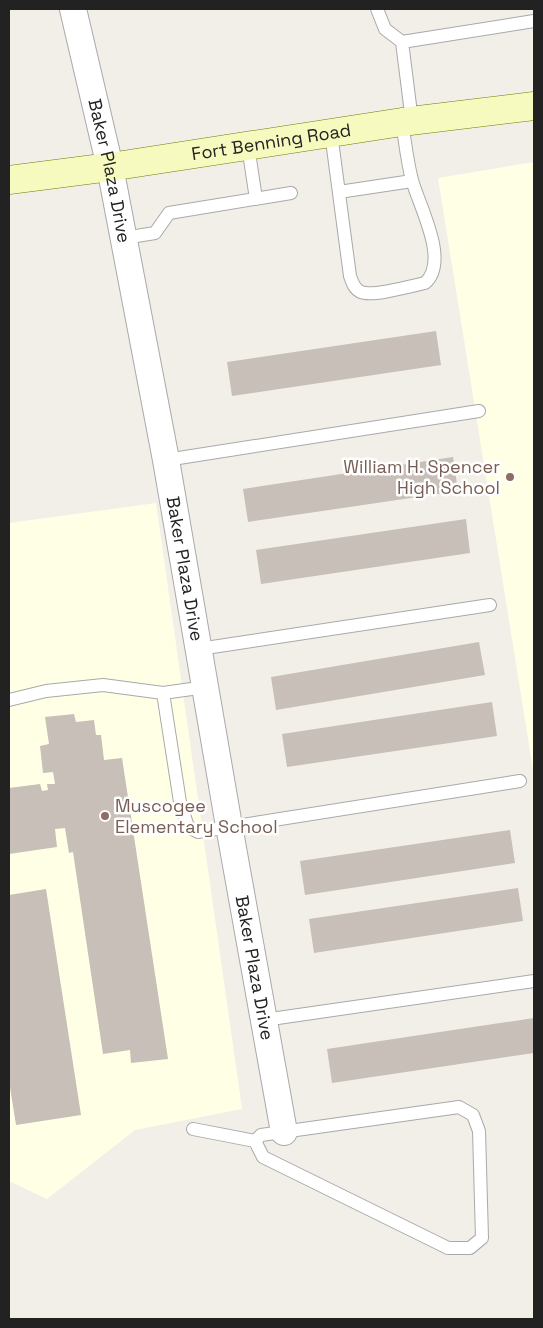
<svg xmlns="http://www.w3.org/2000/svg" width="543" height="1328" font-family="'Space Grotesk',sans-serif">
<rect width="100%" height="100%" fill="#f2efe9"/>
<!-- education -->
<path fill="#ffffe5" d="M 534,162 L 534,776 L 438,178 Z
M 156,503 L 242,1109 L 135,1130 L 47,1199 L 9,1181 L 9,523 Z"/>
<!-- building -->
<path fill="#c7bfb8" d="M 436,331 L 441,365 L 232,396 L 227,362 Z
M 453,457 L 458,491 L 248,522 L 243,489 Z
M 466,519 L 470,553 L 261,584 L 256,550 Z
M 479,642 L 485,675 L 276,710 L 271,677 Z
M 492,702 L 497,736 L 287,767 L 282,734 Z
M 74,714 L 76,722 L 94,720 L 96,735 L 101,735 L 104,760 L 122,758 L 168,1059 L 131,1063 L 130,1050 L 103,1054 L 73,852 L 69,853 L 65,828 L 55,829 L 57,847 L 9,854 L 9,788 L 40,784 L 42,791 L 48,790 L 47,784 L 55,784 L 53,772 L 43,773 L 40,746 L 49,744 L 45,717 Z
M 510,830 L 515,863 L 305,895 L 300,861 Z
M 518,888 L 523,921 L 314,953 L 309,919 Z
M 46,889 L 81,1115 L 16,1125 L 9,1081 L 9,895 Z
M 534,1018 L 534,1053 L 332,1083 L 327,1049 Z"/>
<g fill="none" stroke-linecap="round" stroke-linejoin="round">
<!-- lane casing -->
<g stroke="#a9a9a9" stroke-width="14">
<path id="lane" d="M 377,9 L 385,29 L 402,42
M 412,121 L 402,42 L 534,21
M 331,133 L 350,276 C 352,282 354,289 361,292 C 372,297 411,286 425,283 C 450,261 419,206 412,180 C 407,161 405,141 402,122
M 248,146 L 256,199
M 339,192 L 412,181
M 124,238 L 155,233 L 169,213 L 291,193
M 166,460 L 479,411
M 199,649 L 490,605
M 163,693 L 206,687
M 9,700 L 46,691 L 103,685 L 163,693 L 180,802 L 188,827 L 198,832 L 520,781
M 264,1020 L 534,981
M 459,1107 L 473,1115 L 479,1131 L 482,1238 L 470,1248 L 448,1248 L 263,1157 L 255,1141 L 261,1135 Z
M 193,1129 L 255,1141"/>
</g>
<!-- street casing -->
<g stroke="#a9a9a9" stroke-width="28">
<g id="street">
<path id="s1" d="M 73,9 L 110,167 L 166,460 L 229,826 L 284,1132"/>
</g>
</g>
<!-- secondary casing -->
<g stroke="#707d05" stroke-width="29">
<g id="secondary">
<path id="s2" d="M 9,180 L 110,167 L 402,122 L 534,106"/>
</g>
</g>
<!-- lane -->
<use href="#lane" stroke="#fff" stroke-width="12"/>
<!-- street -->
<use href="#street" stroke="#fff" stroke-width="26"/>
<!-- secondary -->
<use href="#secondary" stroke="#f7fabf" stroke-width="28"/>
</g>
<!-- markers -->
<g fill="#8d6e63" stroke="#fff" stroke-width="2">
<circle cx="510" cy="477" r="5"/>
<circle cx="105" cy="816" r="5"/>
</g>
<g text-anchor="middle" stroke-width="5" stroke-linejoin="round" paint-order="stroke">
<!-- street labels -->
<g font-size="18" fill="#222" stroke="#fff">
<text dy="6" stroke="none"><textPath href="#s2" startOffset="265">Fort Benning Road</textPath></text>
<text dy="6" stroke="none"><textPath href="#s1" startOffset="166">Baker Plaza Drive</textPath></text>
<text dy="6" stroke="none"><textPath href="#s1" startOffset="571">Baker Plaza Drive</textPath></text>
<text dy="6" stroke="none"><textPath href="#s1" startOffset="976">Baker Plaza Drive</textPath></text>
</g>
<!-- education labels -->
<g font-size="18" fill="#785e54" stroke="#fff" text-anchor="end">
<text x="500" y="473">William H. Spencer<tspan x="500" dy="21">High School</tspan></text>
<text x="115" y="812" text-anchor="start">Muscogee<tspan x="115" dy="21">Elementary School</tspan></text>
</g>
</g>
<!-- border -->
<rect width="543" height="1328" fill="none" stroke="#222222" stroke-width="20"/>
</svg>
